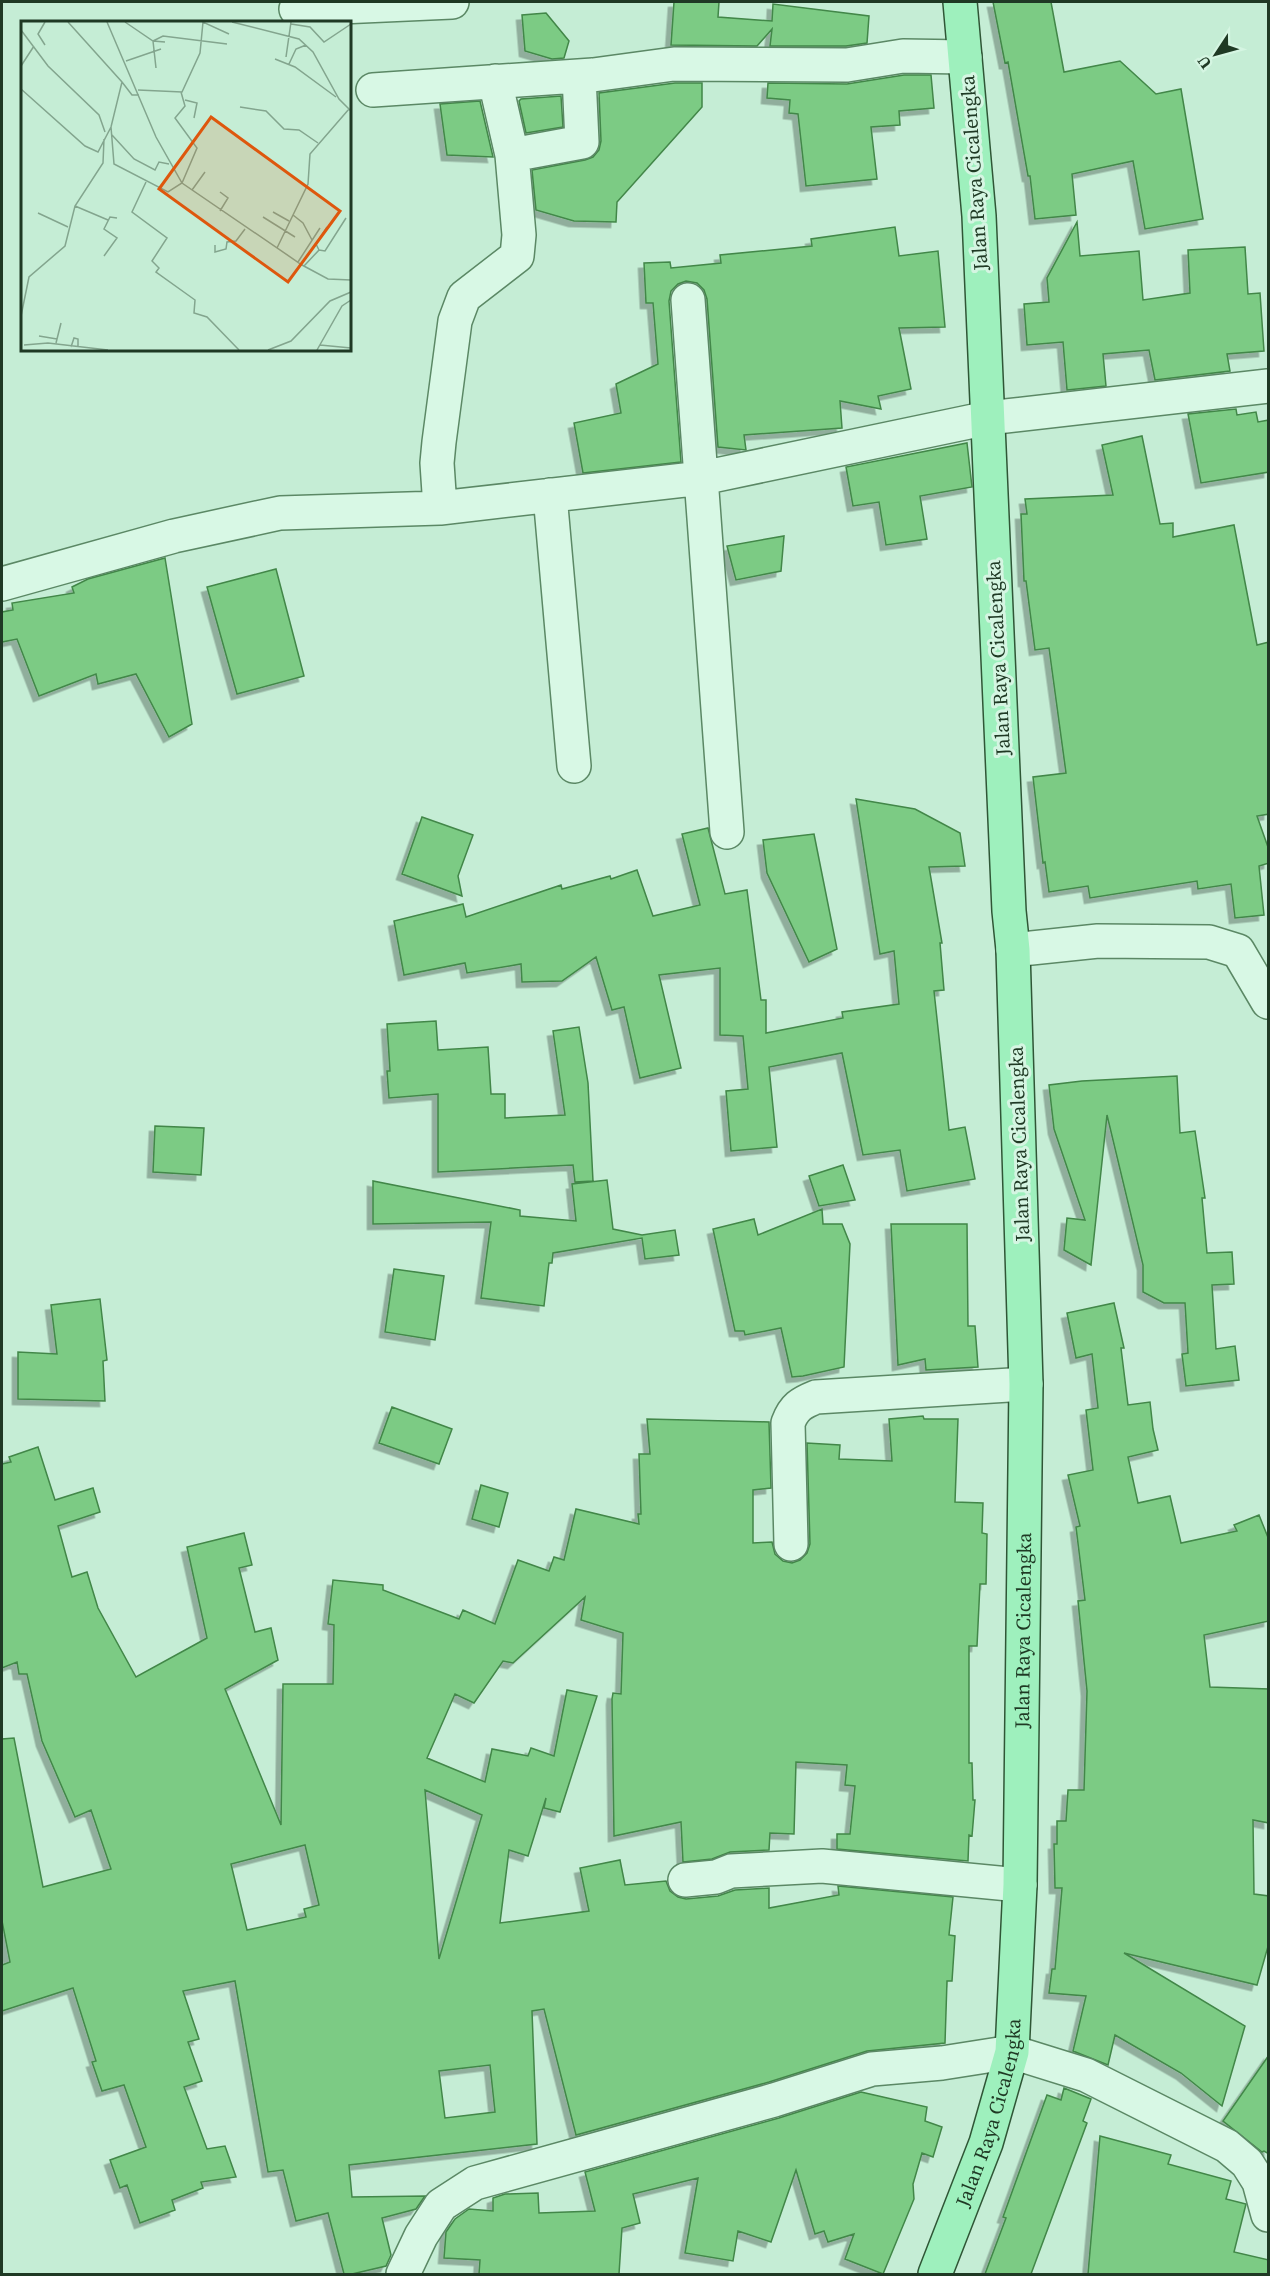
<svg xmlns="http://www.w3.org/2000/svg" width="1270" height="2276" font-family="'Source Serif 4',serif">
<defs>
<filter id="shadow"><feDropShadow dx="-5.5" dy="5.5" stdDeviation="0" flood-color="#0004"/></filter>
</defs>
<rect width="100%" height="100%" fill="#c5edd5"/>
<!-- building -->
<path fill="#7ccb84" stroke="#428748" stroke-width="1.5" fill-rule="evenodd" filter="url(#shadow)" d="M 674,2 L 719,2 L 718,17 L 772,21 L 773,4 L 869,16 L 867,43 L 846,46 L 770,46 L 772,29 L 757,46 L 671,45 Z
M 993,2 L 1051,2 L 1064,72 L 1120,61 L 1156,94 L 1181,89 L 1203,219 L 1145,229 L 1133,161 L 1072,174 L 1076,215 L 1035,219 L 1030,176 L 1028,176 L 1008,62 L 1005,63 Z
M 546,13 L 569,41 L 564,58 L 552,59 L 525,51 L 522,15 Z
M 904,75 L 931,75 L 934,108 L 899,111 L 900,125 L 871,127 L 877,179 L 806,186 L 798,114 L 789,113 L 790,100 L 767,98 L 768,83 L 847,84 Z
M 675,83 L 702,83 L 702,107 L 617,202 L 616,222 L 574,221 L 536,210 L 532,170 L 585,160 L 593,157 L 599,150 L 601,141 L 599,93 Z
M 561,96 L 563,127 L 526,133 L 519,101 L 521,99 Z
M 480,101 L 493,157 L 447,155 L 440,104 Z
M 1077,222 L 1080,256 L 1139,251 L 1143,300 L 1190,293 L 1188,250 L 1245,247 L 1248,294 L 1260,293 L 1264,351 L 1227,354 L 1230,371 L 1155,380 L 1149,350 L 1103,354 L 1106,386 L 1067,390 L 1063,342 L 1027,345 L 1024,304 L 1049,302 L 1047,278 Z
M 895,227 L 899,256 L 938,251 L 945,327 L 899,328 L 911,389 L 878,396 L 881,409 L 840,401 L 842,428 L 744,435 L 746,450 L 718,447 L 707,299 L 704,290 L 697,283 L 686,281 L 678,284 L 671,291 L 669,301 L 681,462 L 583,473 L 574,423 L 621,413 L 616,384 L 658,364 L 653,303 L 646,303 L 644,263 L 670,262 L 671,268 L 721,263 L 720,255 L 812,246 L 811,239 Z
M 1236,409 L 1237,415 L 1256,412 L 1258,422 L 1269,420 L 1269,472 L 1201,483 L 1188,414 Z
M 1142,436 L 1160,524 L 1173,523 L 1173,537 L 1234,525 L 1257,645 L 1269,642 L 1269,814 L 1257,816 L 1269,850 L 1269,863 L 1259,866 L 1264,915 L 1235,918 L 1231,884 L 1198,889 L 1197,881 L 1090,898 L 1088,886 L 1049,892 L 1045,862 L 1043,863 L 1033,777 L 1066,773 L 1049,648 L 1035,650 L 1026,581 L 1024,581 L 1021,514 L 1027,514 L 1025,499 L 1113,495 L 1102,445 Z
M 967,443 L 972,487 L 920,496 L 927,539 L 886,545 L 879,502 L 853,506 L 846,467 Z
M 784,536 L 781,571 L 736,580 L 727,546 Z
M 165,558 L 192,724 L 169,737 L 136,674 L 98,684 L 96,674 L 39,696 L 17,639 L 2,642 L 2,612 L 13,610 L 12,603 L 74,593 L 72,587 L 88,579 Z
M 276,569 L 304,676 L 237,694 L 207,587 Z
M 856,799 L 915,809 L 960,833 L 965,866 L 929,867 L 942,943 L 940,943 L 944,990 L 934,991 L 949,1130 L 965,1127 L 975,1179 L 907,1191 L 900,1150 L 863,1155 L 842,1053 L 769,1067 L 777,1147 L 731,1151 L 726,1091 L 748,1089 L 743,1036 L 720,1035 L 720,968 L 659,975 L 681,1068 L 640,1078 L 624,1007 L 612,1010 L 596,957 L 562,981 L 522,982 L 521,964 L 467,973 L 465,963 L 404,975 L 394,921 L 463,904 L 466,917 L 561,885 L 562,889 L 610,876 L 611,879 L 637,870 L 653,916 L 700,905 L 682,834 L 708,828 L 725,894 L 747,890 L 761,1000 L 766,1000 L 766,1033 L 843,1018 L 842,1012 L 899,1004 L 894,951 L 880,954 Z
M 422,817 L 473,835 L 458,876 L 462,896 L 402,874 Z
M 814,834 L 837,949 L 809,962 L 767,873 L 763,840 Z
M 436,1021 L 438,1050 L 488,1047 L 491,1094 L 505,1094 L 505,1118 L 565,1115 L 553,1031 L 579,1027 L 588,1083 L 593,1181 L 575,1182 L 573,1165 L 438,1172 L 438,1094 L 389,1098 L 387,1071 L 390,1071 L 387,1024 Z
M 1177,1076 L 1180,1133 L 1195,1131 L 1205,1198 L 1202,1198 L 1207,1253 L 1232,1252 L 1234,1284 L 1212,1285 L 1216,1349 L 1235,1346 L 1239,1380 L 1186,1386 L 1182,1354 L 1188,1353 L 1185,1303 L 1164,1303 L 1143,1292 L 1143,1265 L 1107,1115 L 1091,1265 L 1064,1250 L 1067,1218 L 1085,1220 L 1054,1129 L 1049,1085 L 1082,1081 Z
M 155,1126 L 204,1128 L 201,1175 L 153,1172 Z
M 843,1165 L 855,1200 L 819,1206 L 809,1176 Z
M 607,1180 L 613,1229 L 642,1235 L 675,1230 L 679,1255 L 645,1259 L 642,1238 L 553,1253 L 552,1263 L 549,1263 L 544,1306 L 481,1298 L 491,1222 L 373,1224 L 373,1181 L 520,1210 L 520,1216 L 576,1221 L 572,1184 Z
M 822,1209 L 823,1224 L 842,1224 L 850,1244 L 844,1367 L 803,1376 L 792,1377 L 781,1328 L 745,1335 L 744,1331 L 735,1331 L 713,1229 L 754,1219 L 758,1235 Z
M 891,1224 L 967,1224 L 968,1326 L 975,1326 L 978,1367 L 926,1370 L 925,1359 L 898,1365 Z
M 394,1269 L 444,1276 L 435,1340 L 385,1332 Z
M 100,1299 L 107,1360 L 103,1361 L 105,1401 L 18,1399 L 18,1352 L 57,1354 L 51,1305 Z
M 1114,1303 L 1124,1348 L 1121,1348 L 1128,1405 L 1150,1402 L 1153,1429 L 1158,1450 L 1128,1457 L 1138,1503 L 1170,1496 L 1181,1543 L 1237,1531 L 1234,1525 L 1259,1515 L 1269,1540 L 1269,1621 L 1204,1635 L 1210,1687 L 1269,1689 L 1269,1823 L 1253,1820 L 1254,1894 L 1269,1896 L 1269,1943 L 1257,1985 L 1124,1953 L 1245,2026 L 1222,2106 L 1181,2073 L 1115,2035 L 1108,2065 L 1073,2051 L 1086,1996 L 1049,1993 L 1052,1969 L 1055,1969 L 1062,1888 L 1055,1888 L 1054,1844 L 1057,1844 L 1057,1821 L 1066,1821 L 1068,1790 L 1084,1790 L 1087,1691 L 1078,1601 L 1085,1600 L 1076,1527 L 1080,1526 L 1068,1475 L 1093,1470 L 1086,1410 L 1098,1408 L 1092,1354 L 1076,1358 L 1067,1313 Z
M 392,1407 L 452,1429 L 439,1464 L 379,1443 Z
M 923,1416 L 924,1419 L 958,1419 L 955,1502 L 983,1503 L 982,1533 L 987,1534 L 986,1584 L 980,1584 L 977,1646 L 969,1646 L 969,1763 L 972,1763 L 973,1800 L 975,1800 L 972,1836 L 969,1835 L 968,1861 L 837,1849 L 837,1834 L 850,1834 L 855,1786 L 845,1785 L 847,1765 L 796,1762 L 794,1834 L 770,1833 L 769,1850 L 730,1852 L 712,1859 L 683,1862 L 681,1822 L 614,1836 L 612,1699 L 613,1693 L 621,1694 L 623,1633 L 581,1620 L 585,1597 L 513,1663 L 503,1661 L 474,1703 L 455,1694 L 427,1758 L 485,1782 L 492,1749 L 528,1756 L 531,1748 L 554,1756 L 567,1690 L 597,1696 L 560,1812 L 544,1808 L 546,1798 L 528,1856 L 509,1850 L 500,1923 L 589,1911 L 580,1868 L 620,1860 L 625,1885 L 666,1881 L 670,1891 L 678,1897 L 686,1899 L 718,1896 L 735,1890 L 769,1888 L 769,1908 L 839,1895 L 838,1886 L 953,1897 L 949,1935 L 955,1936 L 952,1981 L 947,1981 L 945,2043 L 867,2051 L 769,2082 L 576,2135 L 544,2009 L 532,2011 L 537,2144 L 349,2165 L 352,2197 L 425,2196 L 416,2209 L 382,2218 L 391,2255 L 386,2266 L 352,2274 L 344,2274 L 328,2213 L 296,2221 L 283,2170 L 268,2172 L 235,1981 L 183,1991 L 199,2039 L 188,2042 L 202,2081 L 184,2087 L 207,2149 L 225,2146 L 236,2177 L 201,2182 L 203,2188 L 172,2200 L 175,2210 L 140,2223 L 127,2185 L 120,2188 L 110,2160 L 146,2147 L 124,2085 L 102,2091 L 92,2062 L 96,2061 L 73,1988 L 2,2011 L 2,1965 L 10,1962 L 2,1921 L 2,1739 L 14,1738 L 43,1887 L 111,1869 L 91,1810 L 75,1817 L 42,1741 L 27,1674 L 19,1674 L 17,1662 L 2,1668 L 2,1464 L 11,1462 L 9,1457 L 38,1447 L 55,1500 L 93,1488 L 100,1512 L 58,1526 L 72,1577 L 87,1572 L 98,1608 L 136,1677 L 207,1638 L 187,1547 L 244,1533 L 252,1565 L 239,1568 L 255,1632 L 271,1628 L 278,1660 L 225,1689 L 281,1825 L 283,1684 L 333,1684 L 334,1625 L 328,1624 L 333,1580 L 383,1585 L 383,1590 L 459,1619 L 463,1610 L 495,1624 L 518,1560 L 549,1571 L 554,1557 L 564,1560 L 576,1509 L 639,1524 L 638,1514 L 641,1514 L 639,1454 L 650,1454 L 647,1419 L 769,1422 L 771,1488 L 753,1490 L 753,1543 L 772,1542 L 775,1554 L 783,1561 L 792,1563 L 800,1560 L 807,1553 L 810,1544 L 807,1443 L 840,1445 L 839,1459 L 892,1461 L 889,1419 ZM 425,1790 L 482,1815 L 439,1959 ZM 305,1845 L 319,1905 L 304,1909 L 306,1917 L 247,1930 L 231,1864 ZM 490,2065 L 495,2112 L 445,2118 L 439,2071 Z
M 481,1485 L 508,1493 L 499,1527 L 472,1519 Z
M 1269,2055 L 1269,2154 L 1264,2151 L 1262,2152 L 1223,2121 Z
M 1064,2088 L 1091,2099 L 1083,2121 L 1087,2123 L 1031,2274 L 985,2274 L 1006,2218 L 1003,2217 L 1047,2095 L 1061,2100 Z
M 861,2092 L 927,2107 L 925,2121 L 942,2127 L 933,2157 L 922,2153 L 913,2184 L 914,2199 L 883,2274 L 845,2259 L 854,2234 L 828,2242 L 824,2231 L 815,2234 L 796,2170 L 771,2242 L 738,2231 L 733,2261 L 685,2253 L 698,2178 L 633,2194 L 640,2223 L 622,2228 L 619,2274 L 479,2274 L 480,2260 L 444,2258 L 446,2232 L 455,2219 L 469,2209 L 493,2211 L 493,2198 L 505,2194 L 538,2193 L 539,2213 L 595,2211 L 585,2172 L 779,2118 Z
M 1100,2136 L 1171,2155 L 1168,2164 L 1231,2181 L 1226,2199 L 1246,2204 L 1234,2252 L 1269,2260 L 1269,2274 L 1088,2274 Z"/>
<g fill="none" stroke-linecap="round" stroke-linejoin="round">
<!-- minor casing -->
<g stroke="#5b8865" stroke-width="36">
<path id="minor" d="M 296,9 L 452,2
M 495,81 L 512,155
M 373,90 L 593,75 L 674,64 L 847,65 L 903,56 L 965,57
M 688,300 L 727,832
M 550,495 L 574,766
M 440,508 L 437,463 L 439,442 L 455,321 L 464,297 L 517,256 L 519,235 L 512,155 L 582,142 L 579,76
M 2,584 L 174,536 L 280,513 L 440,508 L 702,478 L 988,418 L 1268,386
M 1013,950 L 1098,941 L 1209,942 L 1238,951 L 1268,1002
M 791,1544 L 788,1423 C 794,1407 801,1403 816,1397 L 1026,1384
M 685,1880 L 716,1877 L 731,1871 L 822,1866 L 1020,1885
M 403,2274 L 421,2236 L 441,2205 L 475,2183 L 774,2100 L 872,2069 L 942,2063 L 1012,2052 L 1086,2075 L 1227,2146 L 1247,2163 L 1259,2182 L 1268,2215"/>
</g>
<!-- major casing -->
<g stroke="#2f5636" stroke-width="36">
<g id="major">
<path id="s1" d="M 935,2274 L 986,2143 L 1012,2052 L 1020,1885 L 1026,1384 L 1013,950 L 1009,911 L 979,216 L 960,2"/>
</g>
</g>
<!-- minor -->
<use href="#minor" stroke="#d8f8e5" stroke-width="33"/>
<!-- major -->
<use href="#major" stroke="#9ef0bd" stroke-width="33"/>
</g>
<g text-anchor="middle" stroke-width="6" stroke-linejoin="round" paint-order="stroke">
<!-- street labels -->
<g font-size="20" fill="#1f3924" stroke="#d5f5e2">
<text transform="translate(974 173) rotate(-94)" y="7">Jalan Raya Cicalengka</text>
<text transform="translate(998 658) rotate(-93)" y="7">Jalan Raya Cicalengka</text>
<text transform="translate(1019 1144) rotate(-92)" y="7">Jalan Raya Cicalengka</text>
<text dy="7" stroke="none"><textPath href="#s1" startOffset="657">Jalan Raya Cicalengka</textPath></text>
<text dy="7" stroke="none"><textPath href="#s1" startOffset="171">Jalan Raya Cicalengka</textPath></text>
</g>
</g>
<!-- overview -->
<g transform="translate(21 21)">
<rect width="330" height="330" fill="#c5edd5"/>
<path fill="none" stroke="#83a58e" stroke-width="1.5" d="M 24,1 L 17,13 L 24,24M 86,1 L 135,116 L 161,162 L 281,244 L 307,258 L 330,259M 104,1 L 132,20 L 144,21M 211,1 L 278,18 L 292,31 L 318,78 L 330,90M 270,3 L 289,6 L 303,21 L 330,3M 0,9 L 27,45 L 78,94 L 84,111M 265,36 L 270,1M 254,38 L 274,46 L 315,76M 105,40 L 140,28M 268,43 L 275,28 L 285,24M 0,45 L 13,25M 135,47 L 132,20 L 142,15 L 206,23M 101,61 L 111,74 L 118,74M 0,68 L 64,125 L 77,131 L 90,106 L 101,61 L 47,1M 117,69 L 161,71 L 179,32 L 182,1 L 208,13M 164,79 L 176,82 L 173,97M 219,86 L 245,90 L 263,108 L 278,109 L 297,122M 90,106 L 93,143 L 147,171 L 161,162 L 176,127 L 154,97 L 164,85 L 160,71M 91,114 L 113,138 L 134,149 L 138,141 L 148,143M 125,161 L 111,191 L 146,217 L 131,240 L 138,247 L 135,251 L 174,279 L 173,292 L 186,296 L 218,329M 171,169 L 184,151M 54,185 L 87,199M 199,190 L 207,177 L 199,171M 252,191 L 268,200M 17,192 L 47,206M 272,194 L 282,202 L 291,219M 242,196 L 274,216M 194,224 L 194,231 L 205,228 L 206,221 L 215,220 L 224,208M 256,227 L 287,163 L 289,133 L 328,88M 298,229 L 304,230 L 325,197M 83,235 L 96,217 L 83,208 L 89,196 L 96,197M 277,241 L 299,207M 283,245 L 298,229 L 295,223 L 306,206M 0,295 L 8,256 L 44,225 L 54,185 L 82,142 L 83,118M 18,315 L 36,318M 35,322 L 40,302M 3,324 L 27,322 L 87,329M 299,324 L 330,327M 50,326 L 53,317 L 57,318 L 57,326M 247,329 L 270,320 L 309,280 L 330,271M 296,329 L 321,285 L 330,279"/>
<path fill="#de570d" fill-opacity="0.15" stroke="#de570d" stroke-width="3" d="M 190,96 L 319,190 L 267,261 L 138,168 Z"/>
<rect width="330" height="330" fill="none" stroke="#1f3924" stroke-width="3"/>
</g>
<!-- border -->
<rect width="1270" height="2276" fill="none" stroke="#1f3924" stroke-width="6"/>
<!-- north arrow -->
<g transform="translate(1216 54) rotate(234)" stroke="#d5f5e2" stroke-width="4.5" paint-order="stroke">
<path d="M0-4.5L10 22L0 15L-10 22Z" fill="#1f3924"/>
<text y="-9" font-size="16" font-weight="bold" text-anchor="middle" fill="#1f3924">U</text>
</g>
</svg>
